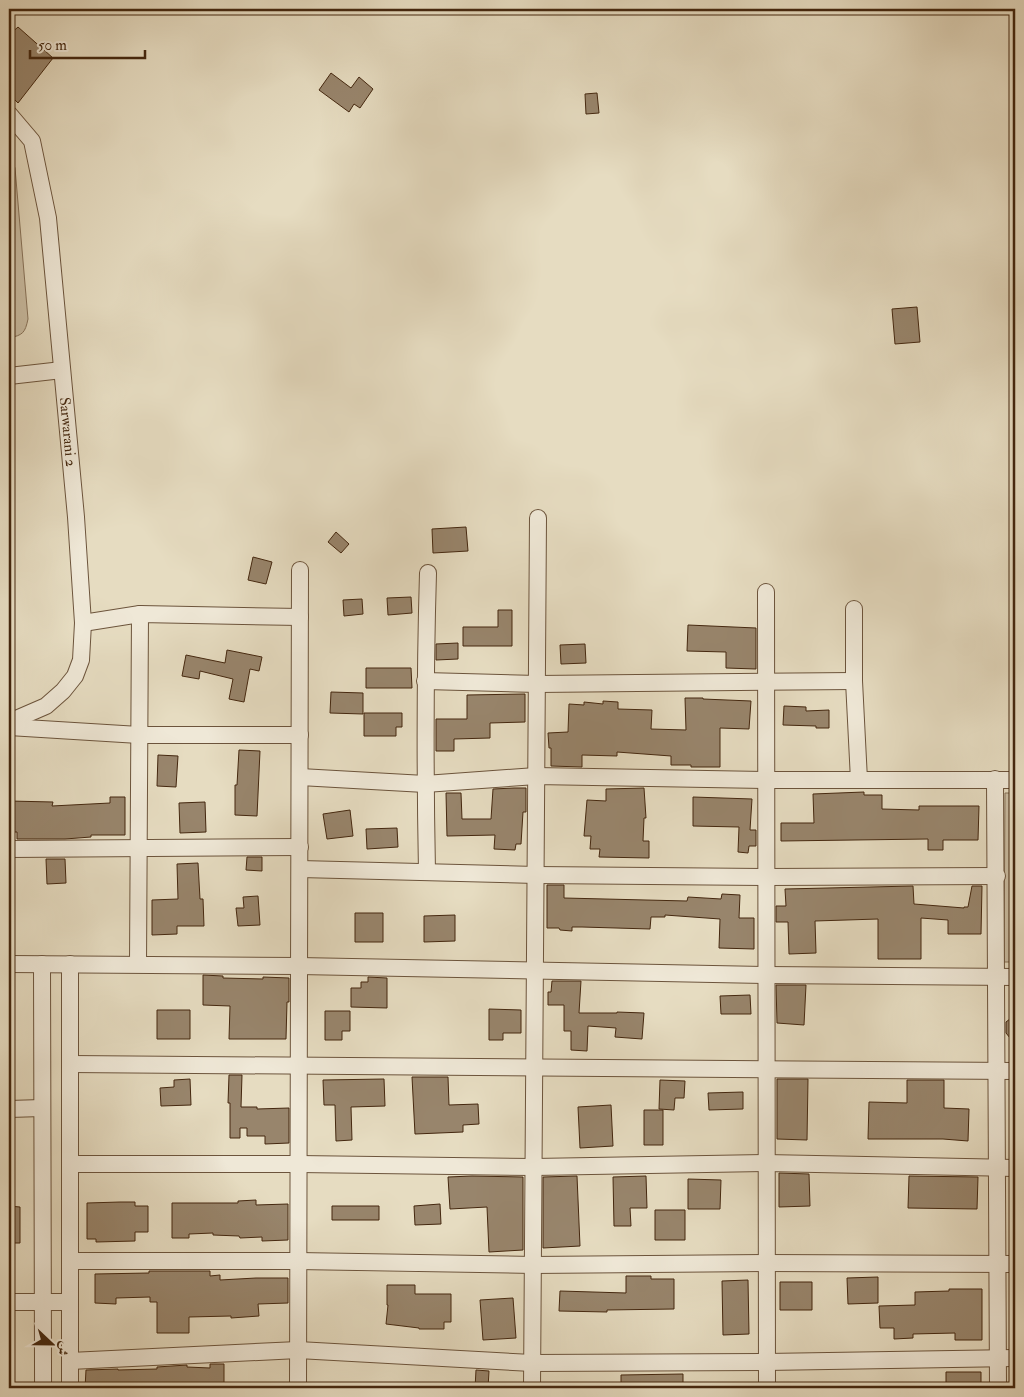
<svg xmlns="http://www.w3.org/2000/svg" width="1024" height="1397" font-family="'IM FELL Double Pica',Amiri,serif">
<rect width="100%" height="100%" fill="#e6dcc1"/>
<filter id="stains"><feTurbulence type="fractalNoise" baseFrequency=".004" numOctaves="4"/><feColorMatrix values="0 0 0 0 .2 0 0 0 0 .09 0 0 0 0 .02 0 0 0 .5 -.17"/></filter>
<radialGradient id="worn" r=".72"><stop offset=".6" stop-color="#630" stop-opacity="0"/><stop offset="1" stop-color="#630" stop-opacity=".3"/></radialGradient>
<!-- green -->
<path fill="#cabda3" stroke="#877259" d="M 9,159 L 13,163 L 15,168 L 28,319 C 25,333 23,335 9,338 Z
M 9,555 L 14,555 L 12,669 L 9,669 Z
M 1005,793 L 1015,793 L 1015,962 L 1004,962 Z"/>
<!-- building -->
<path fill="#98856c" stroke="#44270f" d="M 18,27 L 53,58 L 18,103 L 9,94 L 9,35 Z
M 331,73 L 351,88 L 359,77 L 373,89 L 360,108 L 354,104 L 349,112 L 319,90 Z
M 597,93 L 599,113 L 586,114 L 585,94 Z
M 917,307 L 920,342 L 895,344 L 892,309 Z
M 466,527 L 468,551 L 433,553 L 432,529 Z
M 336,532 L 349,544 L 341,553 L 328,542 Z
M 253,557 L 272,562 L 266,584 L 248,580 Z
M 411,597 L 412,613 L 388,615 L 387,598 Z
M 362,599 L 363,614 L 344,616 L 343,600 Z
M 498,610 L 512,610 L 512,646 L 463,646 L 463,627 L 498,627 Z
M 688,625 L 756,628 L 756,669 L 726,668 L 726,652 L 687,651 Z
M 458,643 L 458,659 L 436,660 L 436,644 Z
M 585,644 L 586,663 L 561,664 L 560,645 Z
M 227,650 L 262,657 L 259,671 L 250,669 L 244,702 L 229,699 L 233,679 L 200,671 L 199,679 L 182,676 L 186,655 L 225,663 Z
M 366,668 L 411,668 L 412,688 L 366,688 Z
M 331,692 L 363,693 L 363,714 L 330,713 Z
M 525,694 L 525,722 L 490,723 L 490,738 L 454,739 L 454,751 L 436,751 L 436,719 L 467,719 L 467,695 Z
M 685,698 L 703,698 L 703,699 L 751,701 L 749,729 L 720,728 L 720,767 L 691,767 L 691,765 L 671,765 L 671,756 L 617,752 L 617,756 L 582,755 L 582,767 L 551,766 L 551,748 L 549,748 L 548,733 L 568,732 L 569,704 L 584,705 L 584,702 L 603,704 L 603,701 L 618,702 L 618,709 L 652,710 L 651,729 L 686,730 Z
M 784,706 L 806,707 L 806,711 L 829,710 L 829,728 L 816,728 L 816,726 L 783,725 Z
M 364,713 L 402,713 L 402,727 L 396,727 L 396,736 L 364,736 Z
M 239,750 L 260,751 L 257,816 L 235,815 L 235,785 L 237,785 Z
M 158,755 L 178,756 L 176,787 L 157,786 Z
M 514,788 L 526,788 L 526,812 L 523,812 L 521,844 L 516,844 L 515,850 L 494,849 L 495,835 L 447,836 L 446,793 L 461,793 L 462,819 L 491,819 L 493,789 Z
M 644,788 L 646,818 L 644,818 L 643,841 L 649,841 L 649,858 L 599,857 L 600,849 L 590,849 L 591,836 L 584,836 L 587,800 L 606,801 L 606,789 Z
M 864,792 L 864,795 L 882,795 L 882,809 L 919,810 L 919,806 L 979,806 L 978,840 L 943,840 L 943,850 L 928,850 L 928,839 L 781,841 L 781,823 L 814,823 L 813,794 Z
M 110,797 L 125,797 L 125,835 L 91,835 L 91,837 L 65,839 L 17,839 L 17,832 L 9,832 L 9,801 L 53,802 L 52,806 L 110,803 Z
M 693,797 L 752,799 L 750,830 L 756,830 L 756,846 L 749,846 L 748,853 L 738,852 L 739,827 L 693,826 Z
M 205,802 L 206,832 L 180,833 L 179,803 Z
M 350,810 L 353,836 L 327,839 L 323,814 Z
M 397,828 L 398,847 L 367,849 L 366,829 Z
M 247,857 L 262,857 L 262,871 L 246,870 Z
M 46,859 L 65,859 L 66,883 L 47,884 Z
M 198,863 L 200,899 L 203,899 L 204,926 L 177,926 L 177,934 L 152,935 L 152,900 L 178,899 L 177,864 Z
M 547,885 L 564,885 L 564,898 L 687,901 L 688,897 L 721,899 L 722,894 L 740,895 L 739,918 L 754,918 L 754,949 L 719,948 L 720,919 L 665,915 L 665,917 L 651,917 L 650,929 L 582,927 L 572,927 L 572,931 L 560,930 L 559,928 L 547,928 Z
M 913,886 L 914,904 L 964,908 L 964,907 L 968,907 L 972,886 L 982,886 L 981,934 L 948,934 L 948,920 L 921,918 L 921,959 L 878,959 L 878,919 L 815,921 L 816,953 L 789,954 L 788,922 L 776,922 L 776,906 L 786,906 L 785,889 Z
M 258,896 L 260,925 L 238,926 L 236,908 L 244,908 L 243,897 Z
M 355,913 L 383,913 L 383,942 L 355,942 Z
M 455,915 L 455,941 L 424,942 L 424,916 Z
M 203,975 L 223,976 L 223,978 L 263,979 L 263,977 L 289,978 L 289,1002 L 287,1002 L 286,1039 L 229,1039 L 230,1006 L 203,1005 Z
M 368,977 L 387,978 L 387,1008 L 351,1007 L 351,988 L 361,988 L 361,982 L 368,982 Z
M 552,981 L 581,981 L 579,1013 L 617,1013 L 617,1012 L 644,1013 L 642,1039 L 615,1037 L 616,1028 L 588,1026 L 587,1051 L 571,1050 L 571,1031 L 564,1031 L 564,1005 L 548,1005 L 548,992 L 551,992 Z
M 776,985 L 806,985 L 804,1025 L 777,1023 Z
M 750,995 L 751,1014 L 721,1014 L 720,996 Z
M 489,1009 L 521,1010 L 521,1033 L 503,1033 L 503,1040 L 489,1040 Z
M 157,1010 L 190,1010 L 190,1039 L 157,1039 Z
M 325,1011 L 350,1011 L 350,1031 L 342,1031 L 342,1040 L 325,1040 Z
M 1015,1015 L 1015,1044 L 1006,1033 L 1006,1022 Z
M 229,1075 L 242,1075 L 241,1107 L 257,1107 L 257,1109 L 289,1108 L 289,1143 L 265,1144 L 265,1136 L 247,1136 L 247,1128 L 240,1128 L 240,1138 L 230,1138 L 230,1103 L 228,1103 Z
M 412,1077 L 448,1077 L 449,1105 L 478,1104 L 479,1124 L 463,1125 L 463,1132 L 415,1134 Z
M 190,1079 L 191,1105 L 161,1106 L 160,1088 L 174,1087 L 174,1080 Z
M 384,1079 L 385,1106 L 351,1107 L 352,1140 L 336,1141 L 335,1105 L 324,1105 L 323,1080 Z
M 777,1079 L 808,1079 L 807,1140 L 777,1139 Z
M 660,1080 L 685,1081 L 684,1098 L 675,1098 L 674,1110 L 659,1109 Z
M 907,1080 L 944,1080 L 944,1108 L 969,1109 L 968,1141 L 943,1139 L 868,1139 L 869,1102 L 907,1103 Z
M 743,1092 L 743,1109 L 709,1110 L 708,1093 Z
M 611,1105 L 613,1146 L 580,1148 L 578,1107 Z
M 644,1110 L 663,1110 L 663,1145 L 644,1145 Z
M 779,1173 L 809,1174 L 810,1206 L 779,1207 Z
M 472,1176 L 523,1177 L 523,1250 L 489,1252 L 487,1207 L 450,1209 L 448,1177 Z
M 577,1176 L 580,1246 L 543,1248 L 543,1177 Z
M 646,1176 L 647,1208 L 630,1208 L 631,1226 L 614,1226 L 613,1177 Z
M 909,1176 L 978,1177 L 977,1209 L 908,1208 Z
M 688,1179 L 721,1180 L 720,1209 L 688,1209 Z
M 256,1200 L 256,1205 L 288,1204 L 288,1240 L 262,1241 L 262,1237 L 240,1238 L 239,1236 L 213,1235 L 213,1233 L 189,1234 L 189,1238 L 172,1238 L 172,1203 L 238,1203 L 238,1201 Z
M 120,1202 L 135,1202 L 135,1206 L 148,1206 L 148,1232 L 135,1232 L 135,1241 L 96,1242 L 96,1239 L 87,1239 L 87,1203 Z
M 440,1204 L 441,1224 L 415,1225 L 414,1206 Z
M 9,1206 L 20,1207 L 20,1243 L 9,1243 Z
M 332,1206 L 379,1206 L 379,1220 L 332,1220 Z
M 655,1210 L 685,1210 L 685,1240 L 655,1240 Z
M 149,1271 L 210,1271 L 210,1276 L 220,1275 L 220,1280 L 256,1278 L 288,1278 L 288,1303 L 258,1304 L 259,1316 L 231,1318 L 231,1316 L 189,1317 L 189,1333 L 157,1333 L 157,1302 L 150,1302 L 150,1297 L 116,1298 L 116,1304 L 95,1303 L 95,1274 L 149,1273 Z
M 626,1276 L 651,1276 L 651,1279 L 674,1279 L 674,1309 L 607,1310 L 607,1312 L 559,1311 L 560,1291 L 626,1293 Z
M 878,1277 L 878,1303 L 848,1304 L 847,1278 Z
M 748,1280 L 749,1334 L 723,1335 L 722,1281 Z
M 780,1282 L 812,1282 L 812,1310 L 780,1310 Z
M 387,1285 L 415,1285 L 415,1294 L 451,1294 L 451,1322 L 444,1322 L 444,1329 L 419,1329 L 419,1328 L 386,1324 L 388,1305 L 387,1305 Z
M 949,1289 L 982,1289 L 982,1340 L 955,1340 L 955,1333 L 913,1334 L 913,1338 L 894,1339 L 894,1328 L 880,1328 L 879,1306 L 915,1305 L 915,1292 L 949,1291 Z
M 513,1298 L 516,1338 L 483,1340 L 480,1300 Z
M 210,1364 L 224,1364 L 224,1388 L 85,1388 L 86,1370 L 118,1369 L 118,1370 L 157,1369 L 157,1367 L 187,1365 L 187,1367 L 210,1368 Z
M 476,1370 L 489,1371 L 488,1388 L 475,1388 Z
M 946,1372 L 981,1372 L 981,1388 L 946,1388 Z
M 683,1374 L 683,1388 L 621,1388 L 621,1375 Z"/>
<g fill="none" stroke-linecap="round" stroke-linejoin="round">
<!-- street casing -->
<g stroke="#6c543c" stroke-width="18">
<g id="street">
<path id="s1" d="M 9,114 L 32,141 L 48,218 L 76,517 L 83,623 L 81,660 L 75,676 L 63,691 L 46,706 L 9,722"/>
<path d="M 9,376 L 62,370"/>
<path d="M 766,592 L 767,1388"/>
<path d="M 854,609 L 854,681 L 859,780"/>
<path d="M 83,623 L 140,614 L 300,617"/>
<path d="M 425,681 L 537,684 L 854,681"/>
<path d="M 9,727 L 139,735 L 300,735"/>
<path d="M 300,777 L 425,784 L 536,776 L 766,780 L 1015,780"/>
<path d="M 995,779 L 998,1388"/>
<path d="M 9,849 L 300,847"/>
<path d="M 300,869 L 536,875 L 766,877 L 997,876"/>
<path d="M 427,872 C 425,772 425,673 428,573"/>
<path d="M 9,964 L 299,966 L 766,975 L 1015,977"/>
<path d="M 42,964 C 42,1106 44,1247 43,1388"/>
<path d="M 70,964 L 70,1388"/>
<path d="M 138,964 L 140,614"/>
<path d="M 70,1064 L 1015,1071"/>
<path d="M 9,1109 L 42,1108"/>
<path d="M 70,1164 L 299,1164 L 534,1167 L 766,1163 L 1015,1168"/>
<path d="M 70,1261 L 298,1261 L 533,1265 L 766,1263 L 1015,1264"/>
<path d="M 9,1302 L 70,1302"/>
<path d="M 70,1361 L 298,1350 L 532,1363 L 766,1362 L 1015,1358"/>
<path d="M 298,1388 L 300,570"/>
<path d="M 532,1388 L 538,518"/>
</g>
</g>
<!-- street -->
<use href="#street" stroke="#efe8d7" stroke-width="16"/>
</g>
<g text-anchor="middle" stroke-width="4" stroke-linejoin="round" paint-order="stroke">
<!-- street labels -->
<g font-size="15" fill="#44270f" stroke="#efe8d7">
<text dy="5" stroke="none"><textPath href="#s1" startOffset="329">Sarwarani 2</textPath></text>
</g>
</g>
<!-- margin -->
<rect width="1024" height="1397" fill="none" stroke="#e6dcc1" stroke-width="30"/>
<rect x="10" y="10" width="1004" height="1377" fill="none" stroke="#44270f" stroke-width="2.5"/>
<rect x="15" y="15" width="994" height="1367" fill="none" stroke="#44270f"/>
<!-- north arrow -->
<g transform="translate(52 1344) rotate(112)" stroke="#efe8d7" stroke-width="4" paint-order="stroke">
<path d="M0-4L9 19L0 12L-9 19Z" fill="#44270f"/>
<text y="-8" font-size="14" font-weight="bold" text-anchor="middle" fill="#44270f">ش</text>
</g>
<!-- scale -->
<path d="M30 50v8h115v-8" fill="none" stroke="#44270f" stroke-width="2.5"/>
<text x="38" y="50" font-size="15" fill="#44270f" stroke="#efe8d7" stroke-width="4" paint-order="stroke">50 m</text>
<rect width="100%" height="100%" filter="url(#stains)"/>
<rect width="100%" height="100%" fill="url(#worn)"/>
</svg>
